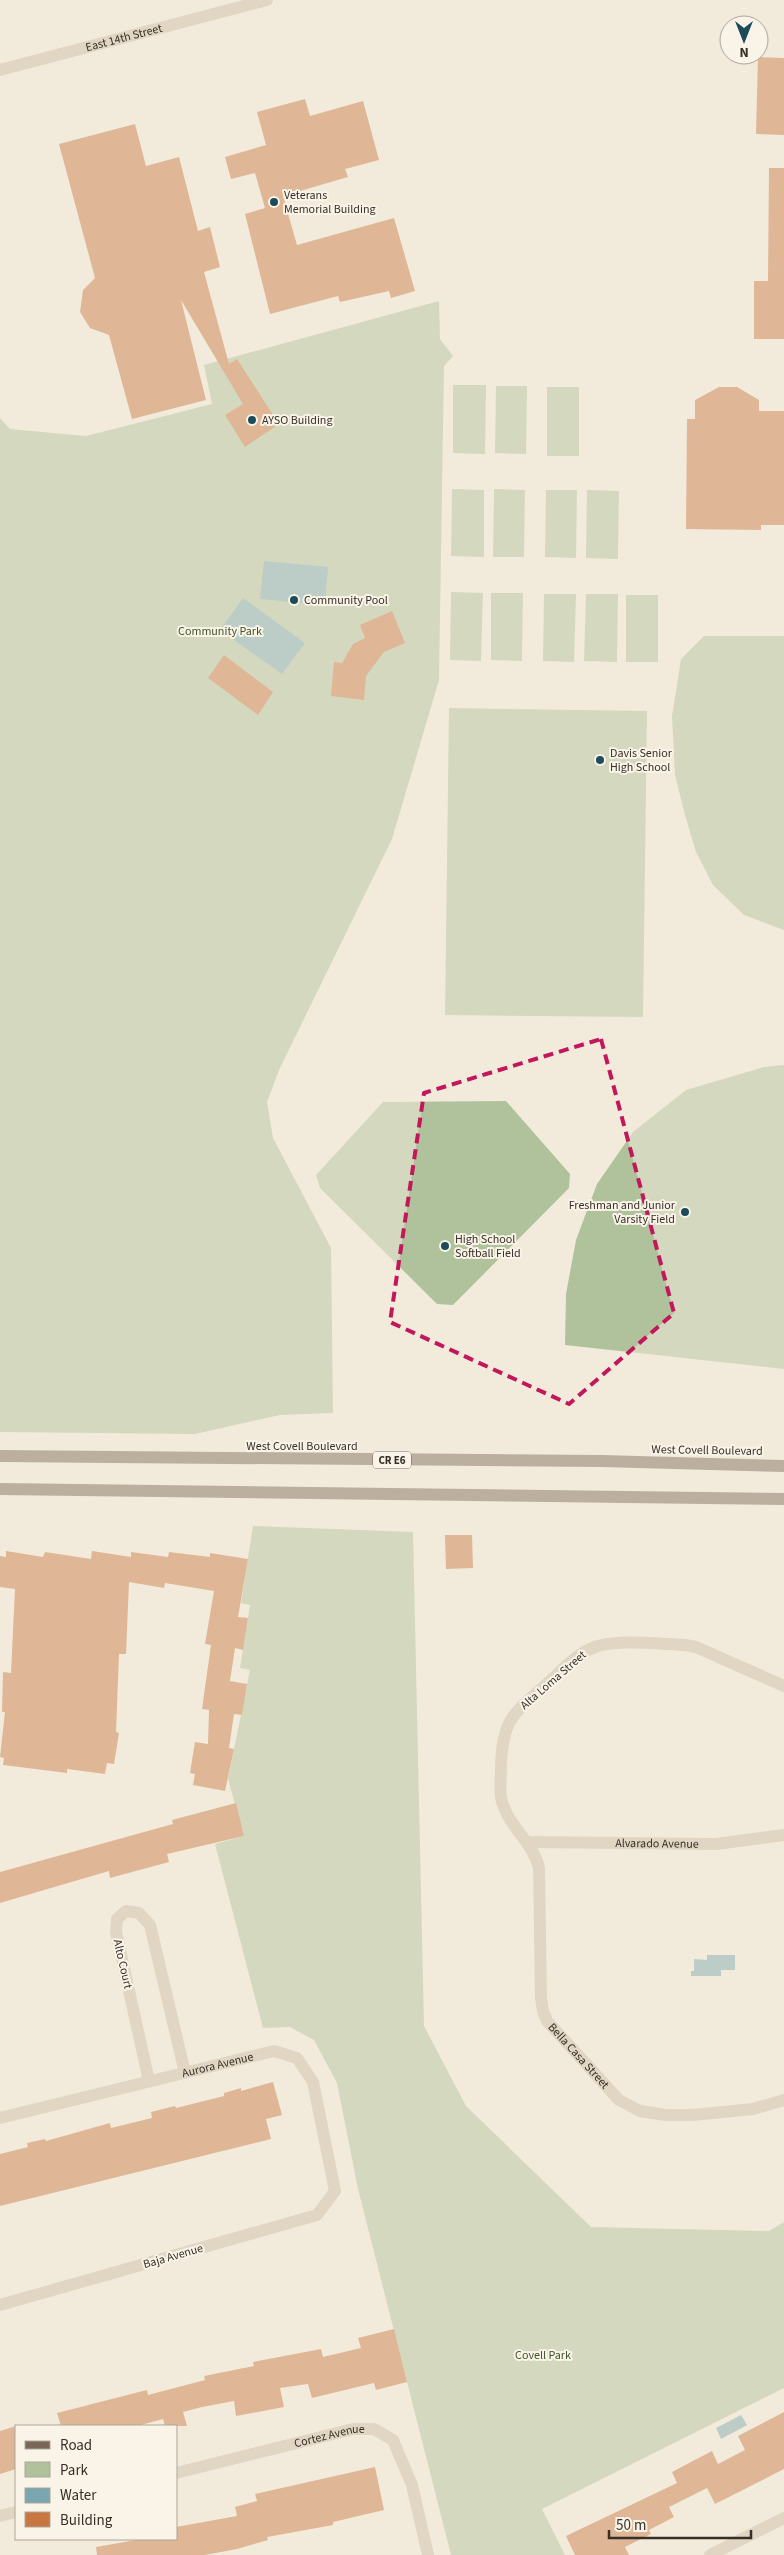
<svg xmlns="http://www.w3.org/2000/svg" width="784" height="2555" font-family="'Source Sans 3',sans-serif">
<rect width="100%" height="100%" fill="#f2ebdb"/>
<!-- green -->
<path fill="#afc29b" d="M 439,301 L 440,339 L 453,356 L 444,366 L 439,680 L 392,839 L 279,1070 L 267,1102 L 273,1138 L 331,1248 L 333,1413 L 280,1415 L 195,1434 L 0,1432 L 0,418 L 10,429 L 86,436 L 212,404 L 204,365 Z
M 453,385 L 486,385 L 485,454 L 453,453 Z
M 496,386 L 527,386 L 526,454 L 495,453 Z
M 547,387 L 579,387 L 579,456 L 547,456 Z
M 452,489 L 484,490 L 484,557 L 451,556 Z
M 494,489 L 525,490 L 524,557 L 493,557 Z
M 546,490 L 577,490 L 576,558 L 545,557 Z
M 587,490 L 619,491 L 618,559 L 586,558 Z
M 451,592 L 483,593 L 481,661 L 450,660 Z
M 491,593 L 523,593 L 522,661 L 491,660 Z
M 544,594 L 576,594 L 574,662 L 543,661 Z
M 586,594 L 618,594 L 617,662 L 584,661 Z
M 626,595 L 658,595 L 658,662 L 626,662 Z
M 704,636 L 784,636 L 784,930 L 744,915 L 713,885 L 696,852 L 685,815 L 675,775 L 672,716 L 681,659 Z
M 449,708 L 647,711 L 643,1017 L 445,1015 Z
M 784,1065 L 784,1369 L 565,1345 L 566,1294 L 576,1240 L 597,1184 L 633,1132 L 686,1090 L 764,1067 Z
M 506,1101 L 570,1174 L 569,1188 L 453,1305 L 437,1304 L 320,1188 L 316,1175 L 383,1102 Z
M 253,1526 L 413,1532 L 424,2026 L 466,2106 L 591,2227 L 769,2231 L 784,2222 L 784,2388 L 542,2509 L 565,2555 L 451,2555 L 358,2189 L 337,2083 L 314,2040 L 290,2027 L 263,2028 L 215,1844 L 244,1836 L 228,1779 L 250,1670 L 240,1668 L 250,1605 L 241,1603 Z"/>
<!-- water -->
<path fill="#7aa6b0" d="M 264,561 L 328,567 L 325,605 L 260,599 Z
M 243,598 L 305,643 L 282,674 L 220,630 Z
M 707,1955 L 735,1955 L 735,1970 L 721,1970 L 721,1976 L 691,1976 L 691,1971 L 694,1971 L 694,1959 L 707,1960 Z
M 741,2415 L 747,2425 L 721,2439 L 716,2428 Z"/>
<!-- building -->
<path fill="#c87743" d="M 758,57 L 784,58 L 784,135 L 756,134 Z
M 305,99 L 310,116 L 363,101 L 379,160 L 345,169 L 348,177 L 283,196 L 297,245 L 394,218 L 415,291 L 391,298 L 389,291 L 340,302 L 338,296 L 270,314 L 245,214 L 265,208 L 255,173 L 231,179 L 225,157 L 266,145 L 257,112 Z
M 135,124 L 146,166 L 179,157 L 198,231 L 210,227 L 220,267 L 204,272 L 229,364 L 237,359 L 279,424 L 245,447 L 225,415 L 243,404 L 181,300 L 206,400 L 132,419 L 109,335 L 90,328 L 80,312 L 83,290 L 95,278 L 59,144 Z
M 769,168 L 784,168 L 784,339 L 754,339 L 754,281 L 768,281 Z
M 719,387 L 737,387 L 759,400 L 759,411 L 784,411 L 784,525 L 761,525 L 761,530 L 686,529 L 687,419 L 695,419 L 695,400 Z
M 392,611 L 405,643 L 384,652 L 366,676 L 364,700 L 331,696 L 334,662 L 342,663 L 353,644 L 365,638 L 360,625 Z
M 224,655 L 273,692 L 258,715 L 208,678 Z
M 445,1535 L 472,1535 L 473,1568 L 446,1569 Z
M 6,1551 L 43,1557 L 45,1552 L 91,1559 L 92,1551 L 131,1557 L 131,1552 L 168,1557 L 169,1552 L 210,1557 L 210,1553 L 248,1559 L 238,1617 L 248,1618 L 243,1650 L 235,1648 L 230,1681 L 247,1684 L 242,1715 L 234,1714 L 229,1748 L 234,1749 L 225,1791 L 193,1785 L 195,1774 L 190,1773 L 195,1742 L 208,1744 L 209,1710 L 202,1709 L 211,1645 L 205,1644 L 214,1591 L 165,1583 L 164,1588 L 129,1582 L 126,1654 L 119,1654 L 116,1732 L 119,1733 L 114,1764 L 107,1763 L 105,1774 L 67,1769 L 67,1773 L 3,1765 L 4,1758 L 0,1757 L 5,1712 L 2,1712 L 3,1672 L 11,1673 L 15,1589 L 0,1587 L 0,1556 L 6,1557 Z
M 236,1803 L 244,1836 L 167,1854 L 169,1862 L 110,1878 L 109,1871 L 0,1903 L 0,1872 L 173,1824 L 172,1820 Z
M 273,2082 L 282,2115 L 266,2119 L 271,2139 L 0,2206 L 0,2154 L 28,2147 L 27,2143 L 45,2139 L 46,2141 L 110,2123 L 111,2128 L 152,2118 L 151,2112 L 175,2106 L 176,2108 L 224,2096 L 224,2093 L 241,2088 L 241,2091 Z
M 394,2329 L 407,2382 L 376,2390 L 374,2383 L 312,2398 L 308,2384 L 280,2388 L 284,2407 L 236,2416 L 234,2401 L 202,2407 L 183,2412 L 187,2426 L 165,2426 L 163,2419 L 137,2426 L 61,2426 L 57,2413 L 147,2390 L 148,2395 L 205,2380 L 204,2376 L 254,2366 L 253,2362 L 321,2349 L 323,2357 L 361,2348 L 358,2338 Z
M 784,2412 L 784,2469 L 715,2504 L 707,2488 L 669,2507 L 674,2517 L 649,2530 L 651,2534 L 625,2547 L 629,2555 L 575,2555 L 566,2536 L 677,2483 L 672,2472 L 712,2451 L 718,2464 L 745,2450 L 738,2436 Z
M 16,2426 L 16,2469 L 0,2474 L 0,2431 Z
M 375,2467 L 384,2510 L 333,2522 L 333,2525 L 267,2537 L 268,2540 L 237,2549 L 205,2555 L 97,2555 L 96,2547 L 142,2539 L 176,2539 L 176,2527 L 237,2516 L 235,2507 L 257,2501 L 255,2494 Z"/>
<g fill="none" stroke-linecap="round" stroke-linejoin="round">
<!-- minor -->
<g stroke="#cbbda7" stroke-width="12">
<path id="s1" d="M 0,70 L 267,0"/>
<path id="s2" d="M 784,1686 L 696,1647 L 685,1645 C 658,1644 613,1638 590,1649 C 575,1656 563,1669 551,1680 C 515,1713 502,1716 501,1768 C 501,1778 499,1792 502,1802 C 509,1827 533,1842 539,1868 L 541,1998 L 543,2011 L 547,2021 L 619,2100 L 640,2111 L 665,2115 L 693,2115 L 753,2109 L 784,2100"/>
<path id="s3" d="M 528,1842 L 716,1844 L 784,1835"/>
<path d="M 149,2081 L 116,1932 L 117,1919 L 126,1911 L 139,1913 L 150,1925 L 185,2073"/>
<path id="s4" d="M 0,2118 L 274,2051 L 297,2058 L 313,2082 L 335,2191 L 317,2215 L 0,2305"/>
<path id="s5" d="M 176,2473 L 353,2429 L 374,2429 L 393,2440 L 412,2485 L 428,2555"/>
<path d="M 0,2516 L 16,2512"/>
<path d="M 710,2555 L 784,2518"/>
</g>
<!-- major -->
<path stroke="#796858" stroke-width="12" d="M 0,1456 L 602,1461 L 784,1466
M 0,1489 L 784,1499"/>
</g>
<!-- marked area -->
<path d="M0 0H784V2555H0ZM 601,1039 L 674,1313 L 569,1404 L 390,1322 L 424,1093 Z" fill="#f2ebdb" fill-opacity=".55" fill-rule="evenodd"/>
<path fill="none" stroke="#c2185b" stroke-width="4" stroke-dasharray="10 6" stroke-linejoin="round" d="M 601,1039 L 674,1313 L 569,1404 L 390,1322 L 424,1093 Z"/>
<!-- markers -->
<g fill="#1c4c59" stroke="#faf4e8" stroke-width="2">
<circle cx="274" cy="202" r="5"/>
<circle cx="252" cy="420" r="5"/>
<circle cx="294" cy="600" r="5"/>
<circle cx="600" cy="760" r="5"/>
<circle cx="685" cy="1212" r="5"/>
<circle cx="445" cy="1246" r="5"/>
</g>
<g text-anchor="middle" stroke-width="4" stroke-linejoin="round" paint-order="stroke">
<!-- shield labels -->
<rect fill="#faf4e8" stroke="#726a62" stroke-width="1" x="373" y="1451.5" width="38" height="17" rx="4"/>
<g font-size="11" font-weight="bold" fill="#372f28">
<text x="392" y="1464">CR E6</text>
</g>
<!-- street labels -->
<g font-size="12" fill="#372f28" stroke="#faf4e8">
<text dy="4" stroke="none"><textPath href="#s1" startOffset="128">East 14th Street</textPath></text>
<text x="302" y="1450">West Covell Boulevard</text>
<text transform="translate(707 1450) rotate(1)" y="4">West Covell Boulevard</text>
<text transform="translate(553 1680) rotate(-41)" y="4">Alta Loma Street</text>
<text dy="4" stroke="none"><textPath href="#s3" startOffset="129">Alvarado Avenue</textPath></text>
<text transform="translate(123 1964) rotate(77)" y="4">Alto Court</text>
<text dy="4" stroke="none"><textPath href="#s2" startOffset="671">Bella Casa Street</textPath></text>
<text dy="4" stroke="none"><textPath href="#s4" startOffset="224">Aurora Avenue</textPath></text>
<text transform="translate(173 2256) rotate(-16)" y="4">Baja Avenue</text>
<text dy="4" stroke="none"><textPath href="#s5" startOffset="158">Cortez Avenue</textPath></text>
</g>
<!-- poi labels -->
<g font-size="12" fill="#372f28" stroke="#faf4e8" text-anchor="start">
<text x="284" y="199">Veterans<tspan x="284" dy="14">Memorial Building</tspan></text>
<text x="262" y="424">AYSO Building</text>
<text x="304" y="604">Community Pool</text>
<text x="610" y="757">Davis Senior<tspan x="610" dy="14">High School</tspan></text>
<text x="675" y="1209" text-anchor="end">Freshman and Junior<tspan x="675" dy="14">Varsity Field</tspan></text>
<text x="455" y="1243">High School<tspan x="455" dy="14">Softball Field</tspan></text>
</g>
<!-- park labels -->
<g font-size="12" fill="#40562b" stroke="#faf4e8">
<text x="220" y="635">Community Park</text>
<text x="543" y="2359">Covell Park</text>
</g>
</g>
<!-- legend -->
<rect x="15" y="2425" width="162" height="115" fill="#faf4e8" stroke="#aca59b"/>
<rect x="25" y="2441" width="25" height="8" fill="#796858" stroke="#aca59b"/>
<text x="60" y="2450" font-size="15" fill="#372f28">Road</text>
<rect x="25" y="2462" width="25" height="15" fill="#afc29b" stroke="#aca59b"/>
<text x="60" y="2475" font-size="15" fill="#372f28">Park</text>
<rect x="25" y="2488" width="25" height="15" fill="#7aa6b0" stroke="#aca59b"/>
<text x="60" y="2500" font-size="15" fill="#372f28">Water</text>
<rect x="25" y="2512" width="25" height="15" fill="#c87743" stroke="#aca59b"/>
<text x="60" y="2525" font-size="15" fill="#372f28">Building</text>
<!-- north arrow -->
<g transform="translate(744 40) rotate(180)"><circle r="24" fill="#faf4e8" stroke="#aca59b"/>
<path d="M0-4L9 19L0 12L-9 19Z" fill="#1c4c59"/>
<text y="-8" font-size="14" font-weight="bold" text-anchor="middle" fill="#372f28">N</text>
</g>
<!-- scale -->
<path d="M609 2530v8h142v-8" fill="none" stroke="#372f28" stroke-width="2.5"/>
<text x="616" y="2530" font-size="15" fill="#372f28" stroke="#faf4e8" stroke-width="4" paint-order="stroke">50 m</text>
</svg>
